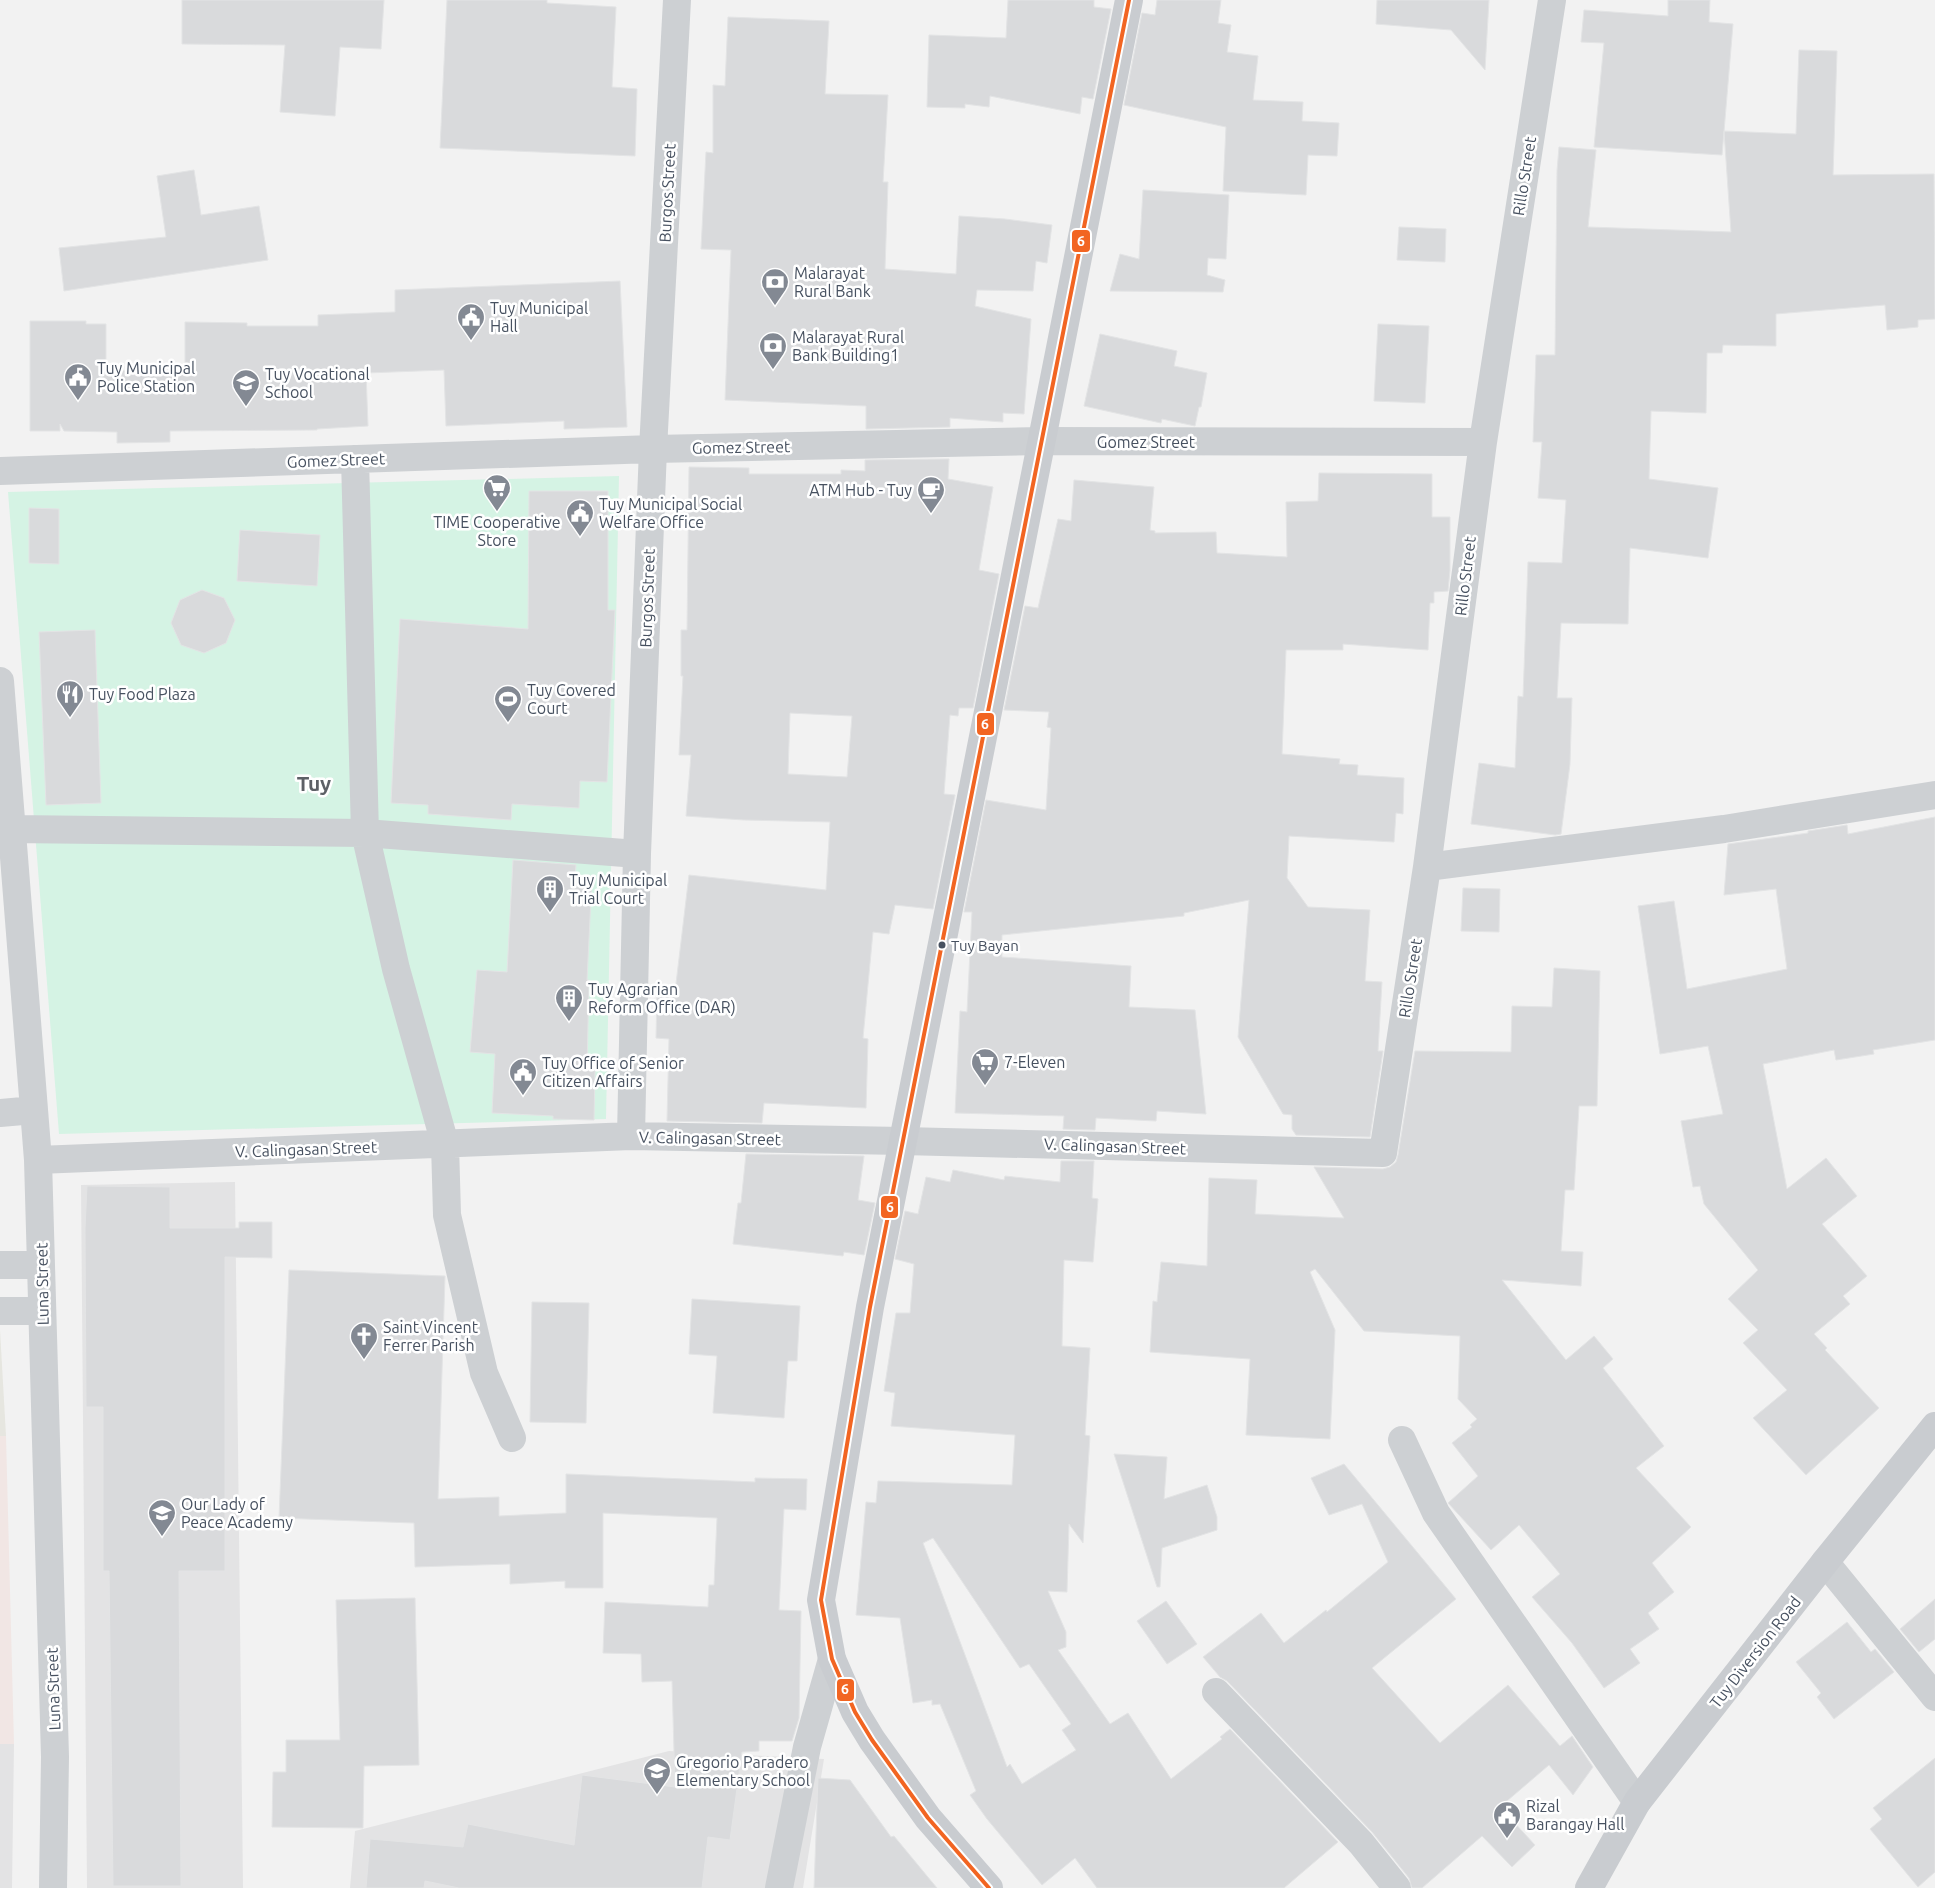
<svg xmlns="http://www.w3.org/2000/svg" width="1935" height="1888" font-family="Ubuntu,sans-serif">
<rect width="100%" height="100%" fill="#f2f2f2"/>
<!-- commercial -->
<path fill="#e6e6e0" d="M 0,1330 L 6,1436 L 0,1436 Z"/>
<!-- education -->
<path fill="#e3e3e4" d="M 235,1182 L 243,1888 L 87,1888 L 81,1185 Z
M 0,1744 L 14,1744 L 12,1888 L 0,1888 Z
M 669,1751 L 824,1759 L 803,1888 L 350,1888 L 355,1831 Z"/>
<!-- medical -->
<path fill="#f1e6e4" d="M 0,1436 L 6,1436 L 14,1744 L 0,1744 Z"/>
<!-- green -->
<path fill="#d5f3e4" d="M 619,476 L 606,1119 L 59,1134 L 8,492 Z"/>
<!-- building -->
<path fill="#d9dadc" stroke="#e3e4e5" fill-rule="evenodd" d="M 182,0 L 384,0 L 381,49 L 340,47 L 335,116 L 280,112 L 285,45 L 182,44 Z
M 447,0 L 547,0 L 547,3 L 616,7 L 612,87 L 637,89 L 635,156 L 440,148 Z
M 1008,0 L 1094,0 L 1094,7 L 1111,9 L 1093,99 L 1082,97 L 1080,114 L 990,96 L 989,107 L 965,104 L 965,108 L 927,107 L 929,35 L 1006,38 Z
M 1157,0 L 1221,0 L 1218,23 L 1231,25 L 1227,52 L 1258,56 L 1253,100 L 1303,102 L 1302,121 L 1339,123 L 1337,156 L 1308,155 L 1306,195 L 1223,191 L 1226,127 L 1124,105 L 1142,13 L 1155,15 Z
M 1377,0 L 1489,0 L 1485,70 L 1451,30 L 1376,24 Z
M 1668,0 L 1710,0 L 1709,22 L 1733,24 L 1722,155 L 1594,147 L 1604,43 L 1581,42 L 1584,10 L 1668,16 Z
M 728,17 L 829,21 L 825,94 L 888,95 L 883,182 L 888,182 L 885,269 L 956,274 L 959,216 L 1005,219 L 1052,225 L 1047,263 L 1036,261 L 1033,291 L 977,290 L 975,306 L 1031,319 L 1024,414 L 1003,413 L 1003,422 L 950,418 L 950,427 L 866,429 L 866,406 L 725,400 L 731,250 L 701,249 L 706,152 L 713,153 L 713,85 L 725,86 Z
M 1799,50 L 1837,51 L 1833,175 L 1934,174 L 1935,319 L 1918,320 L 1918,327 L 1887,330 L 1885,305 L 1776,314 L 1776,346 L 1723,345 L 1722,353 L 1707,353 L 1706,413 L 1651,411 L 1649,479 L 1718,488 L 1708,558 L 1630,548 L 1628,624 L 1561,623 L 1557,698 L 1572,698 L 1570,764 L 1561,834 L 1555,835 L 1471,824 L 1479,763 L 1515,768 L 1518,696 L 1523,697 L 1528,562 L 1562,563 L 1566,500 L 1538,498 L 1542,442 L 1533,442 L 1536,355 L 1555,355 L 1557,171 L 1559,147 L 1596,150 L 1588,227 L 1731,232 L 1724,131 L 1796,134 Z
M 194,170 L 201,215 L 259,206 L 268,260 L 64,291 L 59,248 L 166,237 L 157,176 Z
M 1143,190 L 1229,195 L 1226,259 L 1208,258 L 1207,275 L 1225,280 L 1223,292 L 1110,291 L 1120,254 L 1139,259 Z
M 1399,227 L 1446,229 L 1445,262 L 1397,260 Z
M 620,281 L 627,427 L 564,429 L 564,421 L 446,426 L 444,370 L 366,373 L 368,426 L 317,429 L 317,430 L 170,431 L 170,442 L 117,443 L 117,432 L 64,431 L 60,424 L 60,431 L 30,431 L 30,321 L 86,321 L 86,324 L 106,324 L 106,370 L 185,372 L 185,322 L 247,323 L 247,326 L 318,326 L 318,315 L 395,312 L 395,290 Z
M 1378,324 L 1429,326 L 1425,403 L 1374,401 Z
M 1100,334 L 1177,351 L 1174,366 L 1207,373 L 1201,407 L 1199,407 L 1195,426 L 1162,419 L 1161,423 L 1084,406 Z
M 949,459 L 948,479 L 993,487 L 979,570 L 999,574 L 973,708 L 959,708 L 958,716 L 950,715 L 944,794 L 955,795 L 933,909 L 895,905 L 889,934 L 873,932 L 863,1038 L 868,1039 L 866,1108 L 764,1103 L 762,1123 L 667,1121 L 669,1039 L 656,1038 L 657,992 L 675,992 L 689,875 L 826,890 L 830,822 L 744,820 L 686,816 L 691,755 L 679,755 L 683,676 L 681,676 L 681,630 L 687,630 L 689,467 L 749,468 L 749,474 L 841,474 L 841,470 L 865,471 L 865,460 ZM 790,713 L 852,716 L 847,777 L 788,774 Z
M 1319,473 L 1432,474 L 1432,517 L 1450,517 L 1450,570 L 1448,591 L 1434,592 L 1434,603 L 1430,603 L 1428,650 L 1343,644 L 1343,650 L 1286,650 L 1282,754 L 1340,759 L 1339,764 L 1358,765 L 1357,775 L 1404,778 L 1403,814 L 1396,813 L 1394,842 L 1289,836 L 1287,878 L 1308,907 L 1370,910 L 1365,981 L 1382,982 L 1378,1051 L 1383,1051 L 1370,1137 L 1296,1135 L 1292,1129 L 1292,1115 L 1283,1114 L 1238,1037 L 1249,900 L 1184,913 L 1184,916 L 1002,935 L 1002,957 L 1131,966 L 1129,1007 L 1195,1010 L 1206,1114 L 1157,1111 L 1156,1121 L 1096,1118 L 1095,1130 L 1063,1129 L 1064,1116 L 955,1113 L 960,1011 L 967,1012 L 972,912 L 964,912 L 986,800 L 1046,810 L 1051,728 L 1047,727 L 1049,712 L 1004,710 L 1025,606 L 1038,608 L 1058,519 L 1071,521 L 1074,480 L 1154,487 L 1150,530 L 1155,531 L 1155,533 L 1216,532 L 1217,553 L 1287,557 L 1286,502 L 1318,501 Z
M 529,491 L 608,491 L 608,610 L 615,610 L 607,782 L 580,781 L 579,808 L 512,804 L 511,820 L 428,814 L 428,805 L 391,803 L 400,619 L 528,629 Z
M 29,508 L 59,509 L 59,564 L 29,563 Z
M 240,530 L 320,535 L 317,586 L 237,581 Z
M 202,590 L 224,598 L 235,620 L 226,643 L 204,653 L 181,645 L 171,623 L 180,600 Z
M 95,630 L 101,803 L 46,805 L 39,632 Z
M 1935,817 L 1935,1040 L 1873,1050 L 1874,1054 L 1836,1060 L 1834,1050 L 1763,1064 L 1787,1189 L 1826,1158 L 1857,1196 L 1822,1224 L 1867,1276 L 1843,1296 L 1850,1304 L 1814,1334 L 1827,1348 L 1825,1350 L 1879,1408 L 1806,1475 L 1753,1418 L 1787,1390 L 1743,1343 L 1758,1330 L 1728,1299 L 1758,1270 L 1704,1204 L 1700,1186 L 1693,1187 L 1681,1121 L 1723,1114 L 1708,1046 L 1660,1054 L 1638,906 L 1674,901 L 1687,989 L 1787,969 L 1776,889 L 1724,895 L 1728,844 L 1808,833 L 1808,831 L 1847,825 L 1848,834 Z
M 513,860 L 576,865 L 575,876 L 592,877 L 587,980 L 589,980 L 587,1069 L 595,1069 L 594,1120 L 553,1119 L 553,1116 L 492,1113 L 495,1054 L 470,1052 L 477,970 L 507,972 Z
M 1463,888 L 1500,889 L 1499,932 L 1461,931 Z
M 1554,968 L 1600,971 L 1597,1106 L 1579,1106 L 1574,1190 L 1565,1190 L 1561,1251 L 1583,1252 L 1581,1286 L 1502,1280 L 1566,1360 L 1594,1336 L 1613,1359 L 1603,1368 L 1664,1446 L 1636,1468 L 1691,1527 L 1652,1563 L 1674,1592 L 1648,1613 L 1659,1629 L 1630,1649 L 1640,1663 L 1604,1688 L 1572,1643 L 1532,1597 L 1560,1574 L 1519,1525 L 1491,1550 L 1448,1503 L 1478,1476 L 1452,1443 L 1472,1427 L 1470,1425 L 1477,1419 L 1458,1399 L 1460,1336 L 1364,1331 L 1315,1269 L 1310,1272 L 1335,1330 L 1330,1439 L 1246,1435 L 1250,1359 L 1150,1352 L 1153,1301 L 1157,1302 L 1161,1262 L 1207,1266 L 1209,1178 L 1257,1180 L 1255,1214 L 1344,1218 L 1314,1167 L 1383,1169 L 1390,1167 L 1396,1162 L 1398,1155 L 1415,1051 L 1511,1052 L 1512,1006 L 1552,1007 Z
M 746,1154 L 864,1156 L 858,1200 L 875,1203 L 864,1255 L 844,1252 L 843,1256 L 733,1244 L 738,1203 L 741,1203 Z
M 1061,1161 L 1094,1161 L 1092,1198 L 1098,1199 L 1093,1262 L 1064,1260 L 1062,1346 L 1090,1348 L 1085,1435 L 1090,1436 L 1083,1543 L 1069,1524 L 1067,1592 L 1048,1591 L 1066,1632 L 1066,1647 L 1058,1650 L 1110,1724 L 1128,1713 L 1171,1779 L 1222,1739 L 1220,1737 L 1230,1729 L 1338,1842 L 1284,1888 L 1097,1888 L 1075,1858 L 1042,1885 L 987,1819 L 970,1795 L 976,1791 L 940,1704 L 932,1705 L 932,1700 L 913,1703 L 900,1618 L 856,1615 L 866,1502 L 876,1503 L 878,1481 L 1012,1485 L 1015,1435 L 891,1426 L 895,1393 L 884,1391 L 896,1313 L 910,1313 L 914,1264 L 895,1259 L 905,1211 L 918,1214 L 926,1177 L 950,1182 L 953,1170 L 1004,1180 L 1005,1176 L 1060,1182 ZM 933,1538 L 1020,1668 L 1029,1664 L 1071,1724 L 1062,1730 L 1076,1750 L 1022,1784 L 1010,1764 L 1007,1767 L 923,1543 Z
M 87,1186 L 170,1187 L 170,1228 L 239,1228 L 239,1222 L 272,1222 L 272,1258 L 225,1257 L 225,1571 L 179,1571 L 181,1886 L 113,1886 L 109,1571 L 103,1571 L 103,1407 L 86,1407 L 85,1229 Z
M 289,1270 L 445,1276 L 438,1499 L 499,1497 L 499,1516 L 566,1513 L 566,1474 L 755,1482 L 755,1478 L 807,1479 L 806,1510 L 784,1509 L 779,1610 L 801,1611 L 799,1718 L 792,1741 L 759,1741 L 759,1751 L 742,1752 L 730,1840 L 708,1837 L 702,1888 L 459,1888 L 425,1881 L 424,1888 L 366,1888 L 370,1839 L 463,1847 L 468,1824 L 574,1845 L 582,1775 L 675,1787 L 672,1681 L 642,1682 L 641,1654 L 603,1653 L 605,1602 L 708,1607 L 709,1585 L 714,1585 L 717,1518 L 603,1513 L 603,1588 L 565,1588 L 565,1581 L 510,1584 L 510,1564 L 415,1567 L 414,1523 L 279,1518 Z
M 692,1299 L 800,1306 L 797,1361 L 788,1361 L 784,1418 L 713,1413 L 717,1356 L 689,1354 Z
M 532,1302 L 589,1303 L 586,1423 L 530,1422 Z
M 1114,1454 L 1167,1457 L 1164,1499 L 1207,1485 L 1217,1517 L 1217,1530 L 1162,1548 L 1160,1587 L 1157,1587 Z
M 1344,1464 L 1456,1599 L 1372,1668 L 1440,1743 L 1508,1685 L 1560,1746 L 1572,1736 L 1593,1767 L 1573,1795 L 1549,1765 L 1500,1807 L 1535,1845 L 1512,1867 L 1482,1836 L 1422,1888 L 1412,1888 L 1409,1878 L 1372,1832 L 1227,1681 L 1220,1677 L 1203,1657 L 1261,1613 L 1284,1643 L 1326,1610 L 1327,1612 L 1388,1562 L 1362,1504 L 1329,1515 L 1311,1478 Z
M 415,1598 L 419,1765 L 364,1766 L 363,1828 L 272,1827 L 273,1772 L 286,1772 L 286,1740 L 340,1740 L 336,1600 Z
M 1935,1599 L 1935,1639 L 1919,1652 L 1900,1629 Z
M 1166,1601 L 1197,1644 L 1167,1664 L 1137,1621 Z
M 1847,1622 L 1871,1652 L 1875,1649 L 1894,1672 L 1834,1719 L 1817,1697 L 1821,1693 L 1796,1662 Z
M 1935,1758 L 1935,1872 L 1918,1887 L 1870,1829 L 1882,1819 L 1873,1808 Z
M 818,1778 L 850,1780 L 891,1837 L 894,1836 L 937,1888 L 814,1888 Z"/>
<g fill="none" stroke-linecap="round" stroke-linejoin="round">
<!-- minor -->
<path stroke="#cdd0d3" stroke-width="28" d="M 355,459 L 365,833 L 396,969 L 445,1144 L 447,1215 L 484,1373 L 512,1438
M 0,471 L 653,449 L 1042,441 L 1483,442
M 0,681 L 38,1160 L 55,1757 L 53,1888
M 12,829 L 365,833 L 637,854
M 1427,867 L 1724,829 L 1935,795
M 0,1113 L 34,1110
M 631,1136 L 637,854 L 653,449 L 677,0
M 38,1160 L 631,1136 L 903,1141 L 1383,1153 L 1427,867 L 1483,442 L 1552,0
M 0,1265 L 41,1265
M 0,1311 L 42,1311
M 1402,1440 L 1436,1513 L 1637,1802
M 1825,1562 L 1935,1697
M 1216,1692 L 1361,1843 L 1397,1888
M 779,1888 L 807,1747 L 832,1659"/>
<!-- major -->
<path stroke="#c9ccd0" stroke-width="28" d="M 989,1888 L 928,1818 L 872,1740 L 855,1712 L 832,1659 L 821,1600 L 870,1307 L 1129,0
M 1589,1888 L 1637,1802 L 1825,1562 L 1935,1426"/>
<!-- bus-1 casing -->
<g stroke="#fff" stroke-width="8">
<path id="bus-1" d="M 989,1888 L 928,1818 L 872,1740 L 855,1712 L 832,1659 L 821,1600 L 870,1307 L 1129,0"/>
</g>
<!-- bus-1 -->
<use href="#bus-1" stroke="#f26522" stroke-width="4"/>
</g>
<!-- icons -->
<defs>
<g id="bank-pin" transform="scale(1.4375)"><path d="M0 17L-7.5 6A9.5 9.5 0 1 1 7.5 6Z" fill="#838993" stroke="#fff"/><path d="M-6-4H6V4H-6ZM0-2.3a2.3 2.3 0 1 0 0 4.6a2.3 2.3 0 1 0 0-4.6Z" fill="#fff"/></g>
<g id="civic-pin" transform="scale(1.4375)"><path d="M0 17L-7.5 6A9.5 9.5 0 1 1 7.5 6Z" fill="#838993" stroke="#fff"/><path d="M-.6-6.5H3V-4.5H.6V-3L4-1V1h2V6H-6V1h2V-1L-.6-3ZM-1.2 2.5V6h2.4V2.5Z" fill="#fff"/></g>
<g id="school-pin" transform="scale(1.4375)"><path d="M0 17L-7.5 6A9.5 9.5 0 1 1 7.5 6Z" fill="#838993" stroke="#fff"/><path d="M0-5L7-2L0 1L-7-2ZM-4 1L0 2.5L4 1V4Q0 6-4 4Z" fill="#fff"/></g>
<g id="supermarket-pin" transform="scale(1.4375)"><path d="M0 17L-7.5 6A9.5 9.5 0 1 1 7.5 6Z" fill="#838993" stroke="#fff"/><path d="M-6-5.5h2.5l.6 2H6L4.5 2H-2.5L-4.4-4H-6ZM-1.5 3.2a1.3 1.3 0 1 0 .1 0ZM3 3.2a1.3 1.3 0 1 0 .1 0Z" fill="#fff"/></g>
<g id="cafe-pin" transform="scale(1.4375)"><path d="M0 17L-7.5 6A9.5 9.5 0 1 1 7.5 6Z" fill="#838993" stroke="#fff"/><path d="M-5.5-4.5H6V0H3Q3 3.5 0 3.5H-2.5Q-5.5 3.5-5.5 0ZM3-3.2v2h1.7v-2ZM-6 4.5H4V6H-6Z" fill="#fff"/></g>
<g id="restaurant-pin" transform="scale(1.4375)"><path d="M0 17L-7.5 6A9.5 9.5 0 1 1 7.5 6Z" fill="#838993" stroke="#fff"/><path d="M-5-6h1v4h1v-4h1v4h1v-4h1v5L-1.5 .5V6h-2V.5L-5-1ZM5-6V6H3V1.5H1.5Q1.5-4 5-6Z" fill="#fff"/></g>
<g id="stadium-pin" transform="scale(1.4375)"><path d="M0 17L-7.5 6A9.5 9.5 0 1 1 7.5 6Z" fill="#838993" stroke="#fff"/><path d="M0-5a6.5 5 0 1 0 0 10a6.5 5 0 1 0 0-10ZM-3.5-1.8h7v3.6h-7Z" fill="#fff"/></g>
<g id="building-pin" transform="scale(1.4375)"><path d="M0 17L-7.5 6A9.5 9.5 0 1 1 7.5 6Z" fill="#838993" stroke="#fff"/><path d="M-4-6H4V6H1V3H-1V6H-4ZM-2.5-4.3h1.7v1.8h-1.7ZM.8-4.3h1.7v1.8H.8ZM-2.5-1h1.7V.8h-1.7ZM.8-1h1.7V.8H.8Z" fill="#fff"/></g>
<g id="church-pin" transform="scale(1.4375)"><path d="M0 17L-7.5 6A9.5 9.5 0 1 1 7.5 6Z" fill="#838993" stroke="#fff"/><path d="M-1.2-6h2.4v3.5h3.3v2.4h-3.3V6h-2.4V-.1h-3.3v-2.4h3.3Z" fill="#fff"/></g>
</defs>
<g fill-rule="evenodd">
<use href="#bank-pin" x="775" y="282"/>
<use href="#civic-pin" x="471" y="317"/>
<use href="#bank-pin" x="773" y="346"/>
<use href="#civic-pin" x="78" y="377"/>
<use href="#school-pin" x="246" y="383"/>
<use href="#supermarket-pin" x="497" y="488"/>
<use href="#cafe-pin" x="931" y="490"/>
<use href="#civic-pin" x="580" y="513"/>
<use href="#restaurant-pin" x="70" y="694"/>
<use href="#stadium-pin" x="508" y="699"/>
<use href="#building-pin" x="550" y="889"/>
<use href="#building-pin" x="569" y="998"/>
<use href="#supermarket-pin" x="985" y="1062"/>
<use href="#civic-pin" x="523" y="1072"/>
<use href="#church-pin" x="364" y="1336"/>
<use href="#school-pin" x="162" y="1513"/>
<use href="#school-pin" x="657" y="1771"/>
<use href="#civic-pin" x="1507" y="1815"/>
</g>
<!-- markers -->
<circle fill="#475160" stroke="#fff" stroke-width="2" cx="942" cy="945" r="4.5"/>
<g text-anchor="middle" stroke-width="5" stroke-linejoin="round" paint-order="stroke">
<!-- bus labels -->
<g font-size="15" fill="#475160" stroke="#fff" text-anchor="start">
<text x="951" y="951">Tuy Bayan</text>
</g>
<!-- street labels -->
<g font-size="16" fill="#475160" stroke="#fff">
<text transform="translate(1524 176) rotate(-81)" y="6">Rillo Street</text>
<text transform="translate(667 193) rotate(-87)" y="6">Burgos Street</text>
<text x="1146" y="448">Gomez Street</text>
<text transform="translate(741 447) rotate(-1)" y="6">Gomez Street</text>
<text transform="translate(336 460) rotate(-2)" y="6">Gomez Street</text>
<text transform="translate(1465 576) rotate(-83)" y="6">Rillo Street</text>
<text transform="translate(647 598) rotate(-88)" y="6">Burgos Street</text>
<text transform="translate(1410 978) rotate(-81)" y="6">Rillo Street</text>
<text transform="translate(710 1138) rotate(1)" y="6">V. Calingasan Street</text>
<text transform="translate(1115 1146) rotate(2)" y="6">V. Calingasan Street</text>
<text transform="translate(306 1149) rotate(-2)" y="6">V. Calingasan Street</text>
<text transform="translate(42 1284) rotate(-91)" y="6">Luna Street</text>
<text transform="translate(1755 1652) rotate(-52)" y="6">Tuy Diversion Road</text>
<text transform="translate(53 1689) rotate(-92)" y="6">Luna Street</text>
</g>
<!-- poi labels -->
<g font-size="16" fill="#475160" stroke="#fff" text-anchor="start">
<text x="794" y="279">Malarayat<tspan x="794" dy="18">Rural Bank</tspan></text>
<text x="490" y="314">Tuy Municipal<tspan x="490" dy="18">Hall</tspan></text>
<text x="792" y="343">Malarayat Rural<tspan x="792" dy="18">Bank Building1</tspan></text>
<text x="97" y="374">Tuy Municipal<tspan x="97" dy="18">Police Station</tspan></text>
<text x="265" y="380">Tuy Vocational<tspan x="265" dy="18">School</tspan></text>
<text x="912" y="496" text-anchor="end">ATM Hub - Tuy</text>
<text x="599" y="510">Tuy Municipal Social<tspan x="599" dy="18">Welfare Office</tspan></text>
<text x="497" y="528" text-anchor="middle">TIME Cooperative<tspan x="497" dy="18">Store</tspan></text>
<text x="527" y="696">Tuy Covered<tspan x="527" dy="18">Court</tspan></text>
<text x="89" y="700">Tuy Food Plaza</text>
<text x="569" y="886">Tuy Municipal<tspan x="569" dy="18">Trial Court</tspan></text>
<text x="588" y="995">Tuy Agrarian<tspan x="588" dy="18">Reform Office (DAR)</tspan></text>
<text x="1004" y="1068">7-Eleven</text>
<text x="542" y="1069">Tuy Office of Senior<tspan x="542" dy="18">Citizen Affairs</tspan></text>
<text x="383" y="1333">Saint Vincent<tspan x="383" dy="18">Ferrer Parish</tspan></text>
<text x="181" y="1510">Our Lady of<tspan x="181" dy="18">Peace Academy</tspan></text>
<text x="676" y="1768">Gregorio Paradero<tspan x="676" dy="18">Elementary School</tspan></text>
<text x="1526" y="1812">Rizal<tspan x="1526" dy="18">Barangay Hall</tspan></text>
</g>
<!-- district labels -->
<g font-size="21" font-weight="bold" fill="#5d6066" stroke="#fff">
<text x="314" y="791">Tuy</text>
</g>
</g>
<g stroke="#fff" stroke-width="2">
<rect x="1071" y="229" width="20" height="24" rx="5" fill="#f26522"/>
<rect x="976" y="712" width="19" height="24" rx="5" fill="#f26522"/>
<rect x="880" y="1195" width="19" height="24" rx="5" fill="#f26522"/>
<rect x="836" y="1678" width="19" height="24" rx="5" fill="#f26522"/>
</g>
<g font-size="14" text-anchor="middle" font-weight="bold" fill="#fff">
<text x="1081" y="246">6</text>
<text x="985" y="729">6</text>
<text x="890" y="1212">6</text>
<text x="845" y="1694">6</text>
</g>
</svg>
